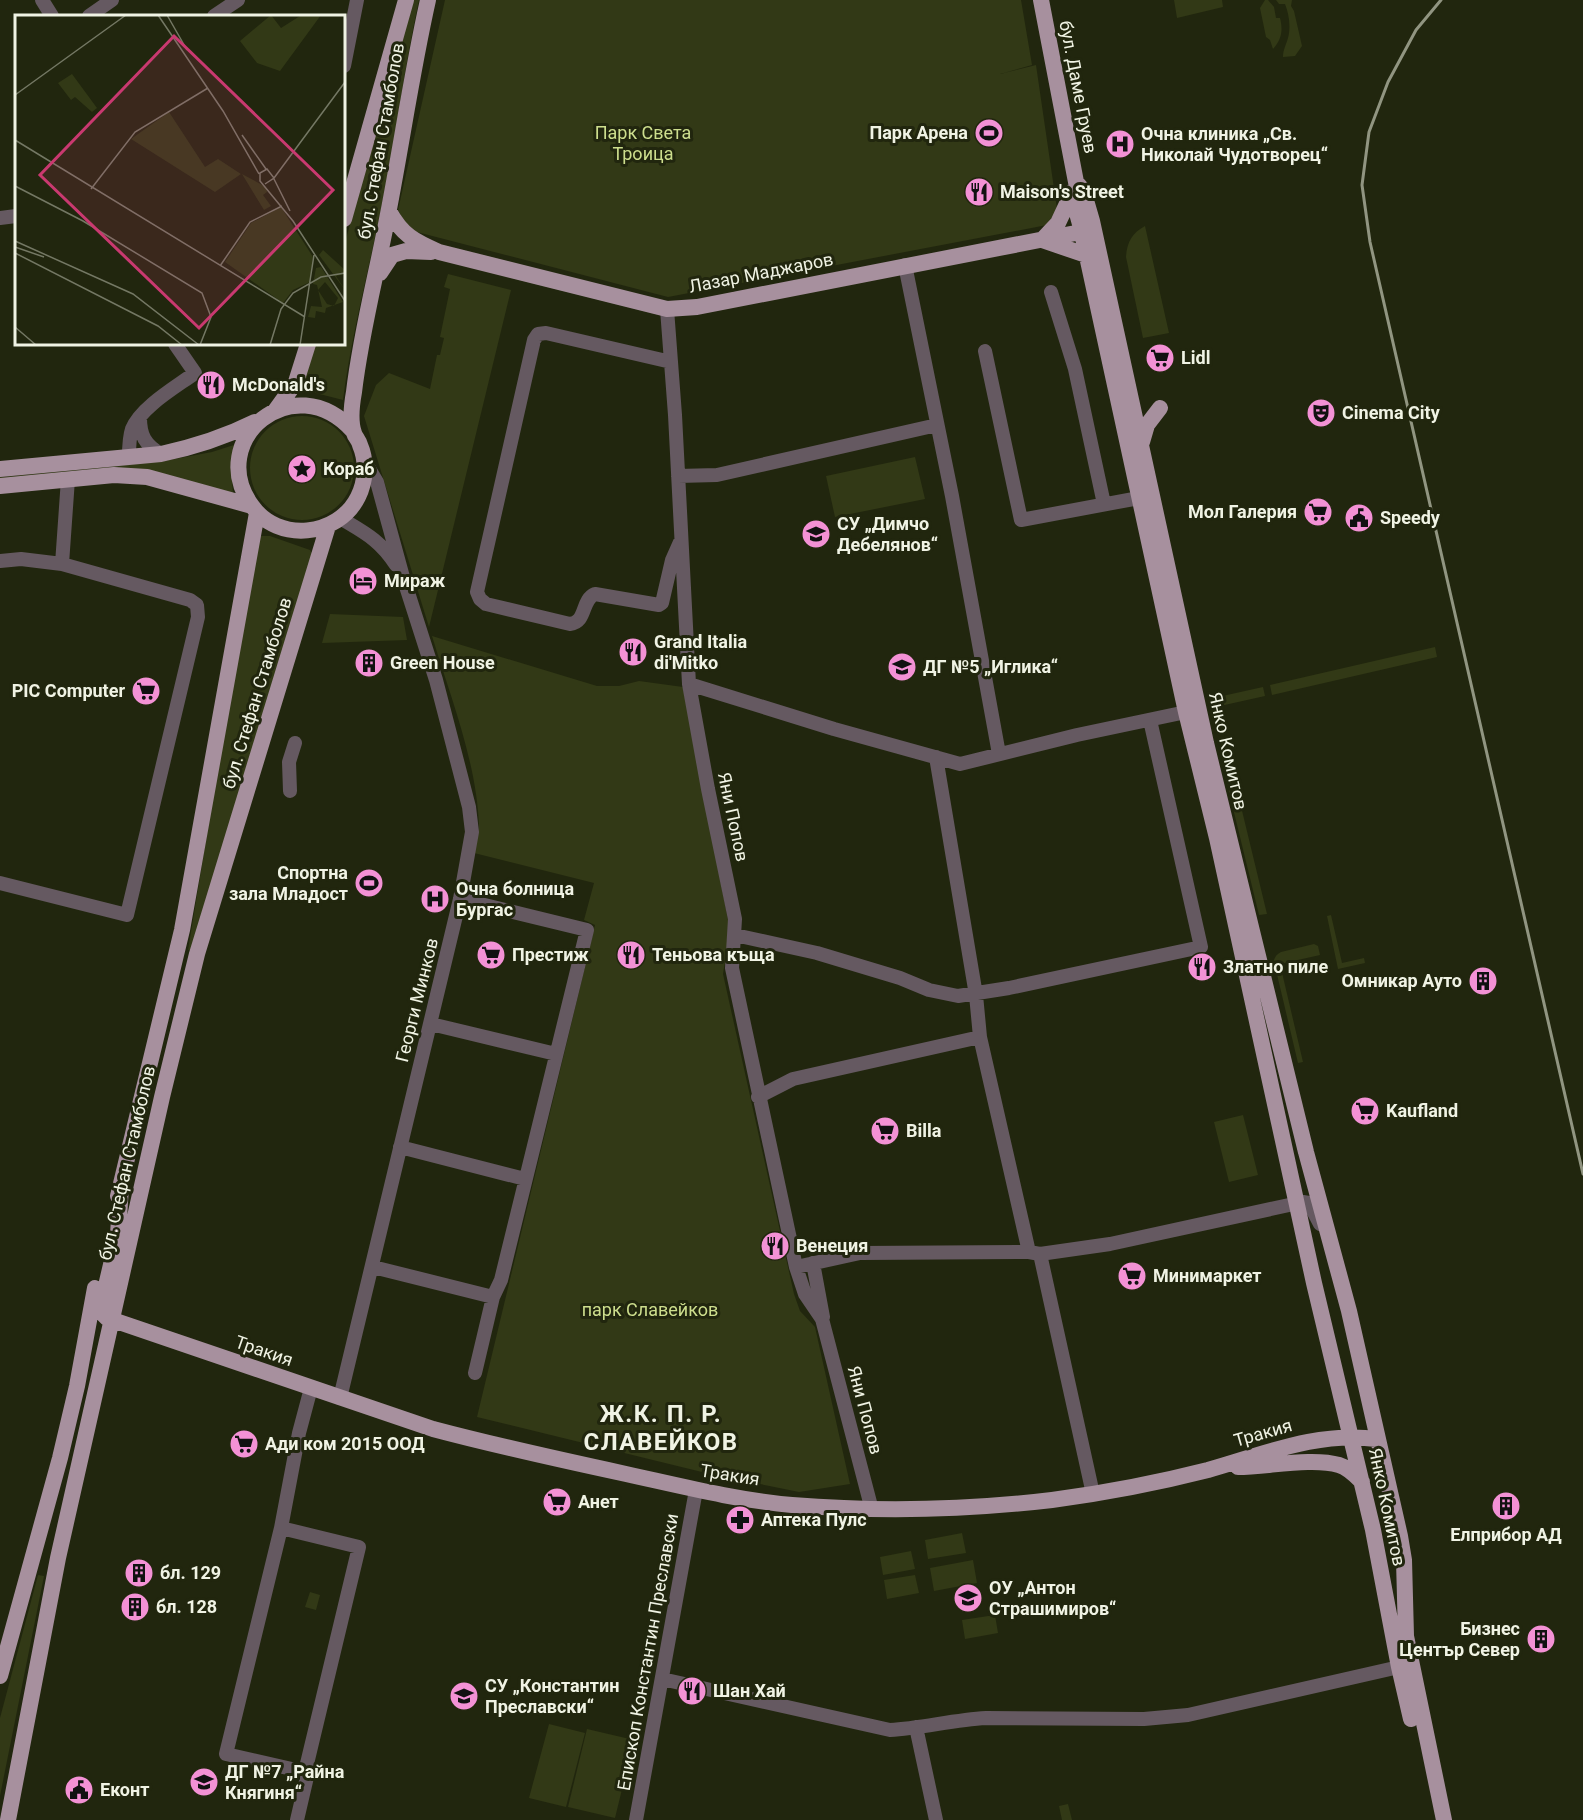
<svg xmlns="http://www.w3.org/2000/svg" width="1583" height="1820" font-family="Roboto,sans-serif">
<rect width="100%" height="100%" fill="#21260e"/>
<!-- green -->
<path fill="#323916" d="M 413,0 L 419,0 C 405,64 397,129 384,194 C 371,262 352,330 343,400 L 300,389 L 315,344 L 344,344 L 344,246 Z
M 445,0 L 1021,0 L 1032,65 L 1000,74 L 1036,65 L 1057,209 L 1047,225 L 668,297 L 413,231 L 407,228 L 398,210 Z
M 1174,0 L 1222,0 L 1223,7 L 1177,18 Z
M 1265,0 L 1268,0 L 1274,7 L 1276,18 L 1280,18 C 1283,30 1282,39 1273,49 L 1270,40 L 1266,37 L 1260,8 Z
M 1276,0 L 1292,0 L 1291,6 L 1294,11 L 1302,46 L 1295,56 L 1283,57 C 1283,50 1286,45 1288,38 C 1291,27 1289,14 1285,4 L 1279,4 Z
M 1145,226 L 1169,333 L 1143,338 L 1126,257 C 1127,242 1132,233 1145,226 Z
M 448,274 L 511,290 L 429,627 L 364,416 L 376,385 L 389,373 L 430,389 L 437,355 L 440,355 L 444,338 L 440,337 L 450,289 L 444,287 Z
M250 468a52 52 0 1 1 104 0a52 52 0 1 1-104 0Z
M 237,444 C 232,464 231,481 234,501 L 192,483 L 0,480 L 0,477 L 164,461 L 212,452 Z
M 915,457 L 925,499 L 835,517 L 826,476 Z
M 261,536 L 270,536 L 310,550 L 313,555 L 191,950 L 188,950 L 255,541 Z
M 330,614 L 403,617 L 407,640 L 322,643 Z
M 432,636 L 597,686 L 619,686 L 639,681 L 683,687 L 730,930 L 723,974 L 794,1294 L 800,1311 L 815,1327 L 850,1484 L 799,1492 L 706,1473 L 477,1417 L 595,925 L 584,920 L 594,883 L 474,853 C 476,844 479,834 479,826 C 477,763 450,696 432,636 Z
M 1435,647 L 1437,657 L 1272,695 L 1270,685 Z
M 1263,687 L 1265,696 L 1220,706 L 1218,697 Z
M 1230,761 L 1267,914 L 1259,915 L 1222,763 Z
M 1331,915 L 1342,963 L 1364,958 L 1365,963 L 1338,969 L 1327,916 Z
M 1314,944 L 1318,946 L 1320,955 L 1280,964 L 1303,1062 L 1298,1063 L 1275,966 L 1273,965 C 1274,959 1275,955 1281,952 Z
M 1243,1115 L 1258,1175 L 1229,1182 L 1214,1122 Z
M 962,1533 L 966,1553 L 928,1559 L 925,1540 Z
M 911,1551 L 915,1569 L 883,1575 L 880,1557 Z
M 973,1560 L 977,1583 L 934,1591 L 930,1568 Z
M 38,1575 L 44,1576 L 0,1796 L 0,1718 Z
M 915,1575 L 919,1593 L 887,1599 L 884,1580 Z
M 310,1592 L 320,1595 L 316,1610 L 305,1607 Z
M 995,1615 L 998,1633 L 965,1639 L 962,1620 Z
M 549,1724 L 585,1733 L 566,1807 L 529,1798 Z
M 587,1729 L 634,1740 L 615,1818 L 568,1807 Z
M 1068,1804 L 1072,1820 L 1062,1820 L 1059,1806 Z"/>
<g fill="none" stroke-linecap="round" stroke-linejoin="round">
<!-- minor -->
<path stroke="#655961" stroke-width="14" d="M 42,0 L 52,16
M 89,16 L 112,0
M 214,16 L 238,0
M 344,66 L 357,0
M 0,218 L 16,216
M 905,265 L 952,496 L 999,754
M 1051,292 L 1075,369 L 1104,504
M 667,309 L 675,415 L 689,684 L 708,789 L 735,919 L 732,968 L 796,1267 L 805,1294 L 822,1319 L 872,1510
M 985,351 L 1021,520 L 1139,498
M 671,362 L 546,333 L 538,334 L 534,340 L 477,592 L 480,599 L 486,604 L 570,624 C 587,622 581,600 595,594 L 659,605 L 662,603 L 672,560 L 680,542
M 140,418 C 140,435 145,445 161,454
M 129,457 C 129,448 129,438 132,429 C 141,407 176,387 195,373 L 175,344
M 678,476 L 717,475 L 937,425
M 340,518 C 365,533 380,540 396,565
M 0,561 L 21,559 L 62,564 L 68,479
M 689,684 L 834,729 L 960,764 L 1077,735 L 1186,712
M 936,757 L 976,995 L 980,1037 L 1029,1252
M 290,791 L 289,762 L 295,743
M 0,883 L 127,915 L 198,617 L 197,605 L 190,600 L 62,564
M 460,899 L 587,930 L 501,1280 L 493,1297 L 475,1373
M 735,935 L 817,953 L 900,978 L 929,990 L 958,996 L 1009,988 L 1201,947 L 1150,720
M 431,1024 L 556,1054
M 758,1097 L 793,1079 L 980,1037
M 400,1147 L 525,1179
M 1040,1254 L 1093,1494
M 813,1263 L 823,1317
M 373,1267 L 493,1297
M 796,1267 L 860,1253 L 1029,1252 L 1040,1254 L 1110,1244 L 1303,1202 L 1309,1203 L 1320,1224
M 340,1398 L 460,899 L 472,832 L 469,807 L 436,680 L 403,577 L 377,482 L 364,460
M 281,1528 L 226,1754 L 305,1772 L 307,1777 L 297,1820
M 662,1679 L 890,1730 C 922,1728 953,1720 986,1718 L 1144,1719 L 1188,1715 L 1399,1667
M 916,1727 L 936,1820
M 305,1772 L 359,1547 L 281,1528 L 299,1433 L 311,1388
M 636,1820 L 696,1490"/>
<!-- major -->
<path stroke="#a7909e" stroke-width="16" d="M 1041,0 L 1076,182 L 1083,190 L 1092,221 L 1206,743 L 1306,1152 L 1349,1311 L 1400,1536 L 1404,1560 L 1406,1636 L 1444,1820
M 1072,195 L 1080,224 L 1186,712 L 1217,838 L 1314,1283 L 1373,1530 L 1399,1667 L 1411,1719
M 389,211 C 402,235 414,241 439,252 L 667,309 L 697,307 L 1091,230
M 344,219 L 406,0
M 1043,239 L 1058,223 L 1073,191
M 1042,240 L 1086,255
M 380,273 L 392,255 L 406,251 L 431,252
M 275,411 L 296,382 L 308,344
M 353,431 C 294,365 204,440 252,506 C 278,543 338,537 358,497 C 366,481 367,461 360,445 C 359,440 355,437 354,433 C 350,422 352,403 354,392 C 361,332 377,273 388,214 C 402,142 412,71 428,0
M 1142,442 L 1147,425 L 1160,408
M 0,469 L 161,454 C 194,447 225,437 255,422
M 0,486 L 114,475 L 147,477 L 252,506
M 121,1186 L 118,1235 L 101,1307 L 102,1313 L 107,1318 L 433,1429 C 497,1446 561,1460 626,1474 C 681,1486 736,1500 792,1505 C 878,1512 966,1510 1052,1500 C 1105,1493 1157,1483 1208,1470 C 1265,1454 1317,1431 1377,1439
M 118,1196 L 182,930 L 257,513
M 1238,1467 C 1267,1467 1312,1457 1339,1465 C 1349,1468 1355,1475 1362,1482
M 0,1676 L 60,1458 L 77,1386 L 95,1288
M 8,1820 L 58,1558 L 162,1097 L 197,954 L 328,526"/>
<!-- rail -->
<path stroke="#919581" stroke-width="3" d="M 1441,0 L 1416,30 L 1388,82 L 1369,132 L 1362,185 L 1370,242 L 1583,1174"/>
</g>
<!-- icons -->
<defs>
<g id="stadium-disc" transform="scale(1.5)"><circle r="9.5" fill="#f391d5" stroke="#21260e"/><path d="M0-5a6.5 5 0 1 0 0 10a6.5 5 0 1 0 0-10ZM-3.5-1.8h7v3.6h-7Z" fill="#111"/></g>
<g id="hospital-disc" transform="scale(1.5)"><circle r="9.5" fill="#f391d5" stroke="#21260e"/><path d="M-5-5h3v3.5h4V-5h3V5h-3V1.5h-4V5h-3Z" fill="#111"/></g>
<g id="restaurant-disc" transform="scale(1.5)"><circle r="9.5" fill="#f391d5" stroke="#21260e"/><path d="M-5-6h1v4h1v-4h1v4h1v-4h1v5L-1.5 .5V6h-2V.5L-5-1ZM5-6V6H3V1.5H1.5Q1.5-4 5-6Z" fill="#111"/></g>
<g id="supermarket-disc" transform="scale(1.5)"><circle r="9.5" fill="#f391d5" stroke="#21260e"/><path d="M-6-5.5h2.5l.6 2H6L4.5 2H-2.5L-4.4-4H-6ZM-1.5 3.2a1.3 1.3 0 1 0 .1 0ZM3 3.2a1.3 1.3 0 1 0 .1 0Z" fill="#111"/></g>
<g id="theatre-disc" transform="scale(1.5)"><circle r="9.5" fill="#f391d5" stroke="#21260e"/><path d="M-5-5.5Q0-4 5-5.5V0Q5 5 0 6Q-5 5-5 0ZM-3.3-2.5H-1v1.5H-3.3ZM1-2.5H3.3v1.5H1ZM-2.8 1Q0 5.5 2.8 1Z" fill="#111"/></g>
<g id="sight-disc" transform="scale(1.5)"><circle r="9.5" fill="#f391d5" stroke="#21260e"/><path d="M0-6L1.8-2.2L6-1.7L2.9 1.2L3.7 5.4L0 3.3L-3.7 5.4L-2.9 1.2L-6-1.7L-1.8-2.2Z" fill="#111"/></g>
<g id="civic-disc" transform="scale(1.5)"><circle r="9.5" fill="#f391d5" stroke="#21260e"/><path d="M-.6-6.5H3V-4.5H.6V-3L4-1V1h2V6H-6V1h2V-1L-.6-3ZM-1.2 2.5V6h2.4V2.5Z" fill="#111"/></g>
<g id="school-disc" transform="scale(1.5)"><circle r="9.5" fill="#f391d5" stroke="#21260e"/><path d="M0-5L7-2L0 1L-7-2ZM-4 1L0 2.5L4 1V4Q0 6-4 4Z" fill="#111"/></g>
<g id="hotel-disc" transform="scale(1.5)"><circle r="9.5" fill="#f391d5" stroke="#21260e"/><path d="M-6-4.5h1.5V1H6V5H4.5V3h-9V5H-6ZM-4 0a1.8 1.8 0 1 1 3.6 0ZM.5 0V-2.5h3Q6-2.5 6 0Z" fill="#111"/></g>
<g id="building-disc" transform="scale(1.5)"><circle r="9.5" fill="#f391d5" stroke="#21260e"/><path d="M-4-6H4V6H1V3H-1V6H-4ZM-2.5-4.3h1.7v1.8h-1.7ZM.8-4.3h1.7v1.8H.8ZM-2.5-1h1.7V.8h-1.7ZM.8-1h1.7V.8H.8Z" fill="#111"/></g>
<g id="pharmacy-disc" transform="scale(1.5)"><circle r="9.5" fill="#f391d5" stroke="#21260e"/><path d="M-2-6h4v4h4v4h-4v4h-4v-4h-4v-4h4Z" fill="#111"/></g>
</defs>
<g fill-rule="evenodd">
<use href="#stadium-disc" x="989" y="133"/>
<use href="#hospital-disc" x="1120" y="144"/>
<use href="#restaurant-disc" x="979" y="192"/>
<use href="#supermarket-disc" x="1160" y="358"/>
<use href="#restaurant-disc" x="211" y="385"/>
<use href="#theatre-disc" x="1321" y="413"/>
<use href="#sight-disc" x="302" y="469"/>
<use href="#supermarket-disc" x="1318" y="512"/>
<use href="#civic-disc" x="1359" y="518"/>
<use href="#school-disc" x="816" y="534"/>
<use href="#hotel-disc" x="363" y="581"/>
<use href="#restaurant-disc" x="633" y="652"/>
<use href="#building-disc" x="369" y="663"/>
<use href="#school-disc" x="902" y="667"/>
<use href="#supermarket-disc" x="146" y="691"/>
<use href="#stadium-disc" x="369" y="883"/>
<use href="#hospital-disc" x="435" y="899"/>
<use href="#supermarket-disc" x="491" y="955"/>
<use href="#restaurant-disc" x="631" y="955"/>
<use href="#restaurant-disc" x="1202" y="967"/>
<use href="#building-disc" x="1483" y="981"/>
<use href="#supermarket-disc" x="1365" y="1111"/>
<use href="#supermarket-disc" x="885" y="1131"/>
<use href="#restaurant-disc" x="775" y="1246"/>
<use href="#supermarket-disc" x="1132" y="1276"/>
<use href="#supermarket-disc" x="244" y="1444"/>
<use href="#supermarket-disc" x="557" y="1502"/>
<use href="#building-disc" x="1506" y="1506"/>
<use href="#pharmacy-disc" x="740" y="1520"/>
<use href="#building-disc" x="139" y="1573"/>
<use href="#school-disc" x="968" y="1598"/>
<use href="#building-disc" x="135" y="1607"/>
<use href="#building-disc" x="1541" y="1639"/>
<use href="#restaurant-disc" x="692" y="1691"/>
<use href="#school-disc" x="464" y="1696"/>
<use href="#school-disc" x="204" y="1782"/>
<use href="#civic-disc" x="79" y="1790"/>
</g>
<g text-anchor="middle" stroke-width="6" stroke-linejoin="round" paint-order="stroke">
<!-- street labels -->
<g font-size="18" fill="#f0f3e4" stroke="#21260e">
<text transform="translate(1078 87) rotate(79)" y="6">бул. Даме Груев</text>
<text transform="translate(381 141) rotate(-80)" y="6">бул. Стефан Стамболов</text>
<text transform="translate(761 273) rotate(-11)" y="6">Лазар Маджаров</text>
<text transform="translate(257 693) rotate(-73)" y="6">бул. Стефан Стамболов</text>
<text transform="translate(1228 751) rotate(77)" y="6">Янко Комитов</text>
<text transform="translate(733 817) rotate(78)" y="6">Яни Попов</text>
<text transform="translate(417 1000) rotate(-76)" y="6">Георги Минков</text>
<text transform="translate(127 1163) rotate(-77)" y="6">бул. Стефан Стамболов</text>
<text transform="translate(264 1351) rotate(19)" y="6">Тракия</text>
<text transform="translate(865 1410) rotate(75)" y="6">Яни Попов</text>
<text transform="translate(1263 1433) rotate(-16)" y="6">Тракия</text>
<text transform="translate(730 1475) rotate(9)" y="6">Тракия</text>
<text transform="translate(1387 1507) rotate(78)" y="6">Янко Комитов</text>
<text transform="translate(648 1652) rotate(-80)" y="6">Епископ Константин Преславски</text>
</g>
<!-- park labels -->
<g font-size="18" fill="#cdde8d" stroke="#21260e">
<text x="643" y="139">Парк Света<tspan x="643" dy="21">Троица</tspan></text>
<text x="650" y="1316">парк Славейков</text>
</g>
<!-- poi labels -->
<g font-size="18" font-weight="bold" fill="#f0f3e4" stroke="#21260e" text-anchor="start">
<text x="968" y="139" text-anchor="end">Парк Арена</text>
<text x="1141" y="140">Oчна клиника „Св.<tspan x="1141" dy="21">Николай Чудотворец“</tspan></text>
<text x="1000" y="198">Maison's Street</text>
<text x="1181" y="364">Lidl</text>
<text x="232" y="391">McDonald's</text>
<text x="1342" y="419">Cinema City</text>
<text x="323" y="475">Кораб</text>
<text x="1297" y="518" text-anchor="end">Мол Галерия</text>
<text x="1380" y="524">Speedy</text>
<text x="837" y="530">СУ „Димчо<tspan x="837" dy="21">Дебелянов“</tspan></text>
<text x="384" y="587">Мираж</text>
<text x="654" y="648">Grand Italia<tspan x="654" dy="21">di'Mitko</tspan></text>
<text x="390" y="669">Green House</text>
<text x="923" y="673">ДГ №5 „Иглика“</text>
<text x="125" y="697" text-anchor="end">PIC Computer</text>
<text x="348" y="879" text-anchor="end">Спортна<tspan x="348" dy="21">зала Младост</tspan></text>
<text x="456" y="895">Oчна болница<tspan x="456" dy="21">Бургас</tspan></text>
<text x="512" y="961">Престиж</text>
<text x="652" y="961">Теньова къща</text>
<text x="1223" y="973">Златно пиле</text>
<text x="1462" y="987" text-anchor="end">Омникар Ауто</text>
<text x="1386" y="1117">Kaufland</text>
<text x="906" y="1137">Billa</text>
<text x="796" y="1252">Венеция</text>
<text x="1153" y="1282">Минимаркет</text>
<text x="265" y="1450">Ади ком 2015 ООД</text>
<text x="578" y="1508">Анет</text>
<text x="761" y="1526">Аптека Пулс</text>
<text x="1506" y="1541" text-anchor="middle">Елприбор АД</text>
<text x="160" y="1579">бл. 129</text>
<text x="989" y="1594">ОУ „Антон<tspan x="989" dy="21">Страшимиров“</tspan></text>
<text x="156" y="1613">бл. 128</text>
<text x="1520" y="1635" text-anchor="end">Бизнес<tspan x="1520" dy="21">Център Север</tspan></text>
<text x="485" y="1692">СУ „Константин<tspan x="485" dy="21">Преславски“</tspan></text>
<text x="713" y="1697">Шан Хай</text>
<text x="225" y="1778">ДГ №7 „Райна<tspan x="225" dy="21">Княгиня“</tspan></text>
<text x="100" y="1796">Еконт</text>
</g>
<!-- district labels -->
<g font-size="24" font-weight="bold" letter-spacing="1.5" fill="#f0f3e4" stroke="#21260e">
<text x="661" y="1422">Ж.К. П. Р.<tspan x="661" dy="28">СЛАВЕЙКОВ</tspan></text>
</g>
</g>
<!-- overview -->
<g transform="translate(15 15)">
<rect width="330" height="330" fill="#21260e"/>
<path d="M 256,0 L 266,13 L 285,1 L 306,0 L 265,56 L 242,48 L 225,26 ZM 57,59 L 82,93 L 77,97 L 60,82 L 56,85 L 43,68 ZM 154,97 L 190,152 L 203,144 L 226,159 L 200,177 L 116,124 ZM 227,159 L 251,172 L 252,177 L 248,180 L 256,191 L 249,195 ZM 266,192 L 298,242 L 295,267 L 278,275 L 268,288 L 210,247 L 236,208 ZM 308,235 L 330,255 L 330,259 L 321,261 L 330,275 L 304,240 ZM 306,252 L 328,287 L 311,293 L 310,298 L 301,296 L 300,303 L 293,302 L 296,291 L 307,292 L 302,270 L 298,269 L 301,253 ZM 310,267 L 323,283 L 319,291 L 312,289 L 303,275 Z" fill="#323916" fill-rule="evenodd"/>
<path fill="none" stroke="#747864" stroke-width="1.5" d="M 143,0 L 208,96 L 244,159M 152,0 L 172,35M 0,80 L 111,0M 227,120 L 251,154M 0,125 L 290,302M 259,163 L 330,67M 259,164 L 275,196M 250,169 L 259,163 L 252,154 L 245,158 L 245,166 L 278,206 L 330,286M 0,171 L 68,206 L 187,278 L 196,302 L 185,330M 76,174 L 120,117 L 193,73M 0,226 L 118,279 L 184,330M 0,232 L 29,242M 0,238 L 143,311 L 167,330M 205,251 L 235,207 L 267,191M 0,312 L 21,330M 255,330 L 266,294 L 278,278 L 306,262 L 330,258M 285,330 L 299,240"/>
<path fill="#c93970" fill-opacity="0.15" stroke="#c93970" stroke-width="3" d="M 159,21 L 318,175 L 184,313 L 25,160 Z"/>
<rect width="330" height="330" fill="none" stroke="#f0f3e4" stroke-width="3"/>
</g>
</svg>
